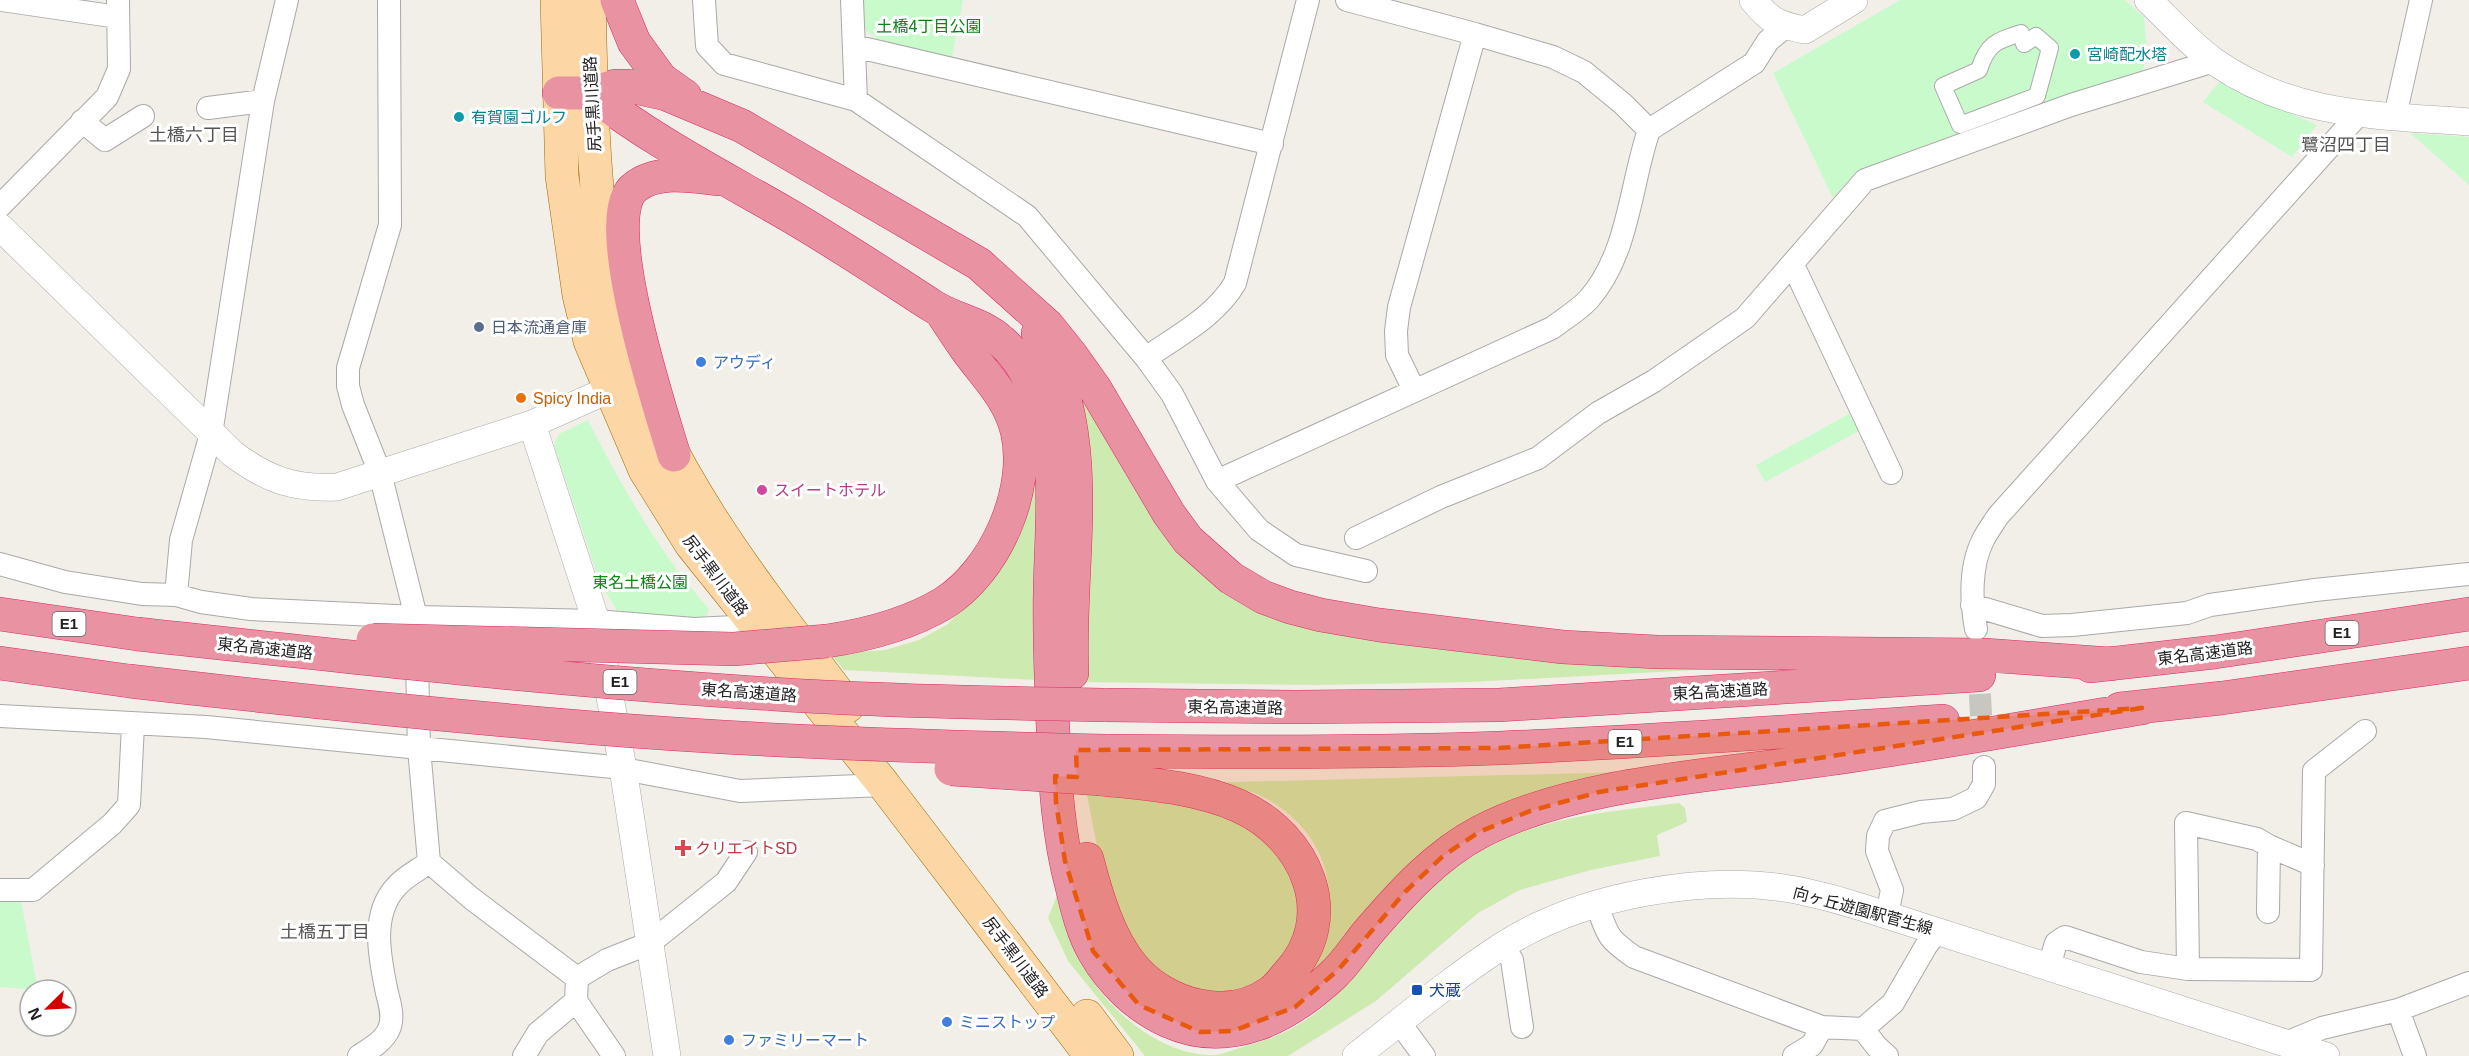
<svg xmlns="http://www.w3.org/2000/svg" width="2469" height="1056" font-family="Helvetica,'Noto Sans JP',sans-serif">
<rect width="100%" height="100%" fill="#f2efe9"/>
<!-- grass -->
<path fill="#cdebb0" d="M 1076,378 L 1227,590 L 1714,663 L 1715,669 L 1472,682 L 1317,685 L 1078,682 Z
M 1036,479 L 1036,680 L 844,670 L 827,650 L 845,653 L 885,650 L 919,640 L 948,624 L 969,602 L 1022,529 Z
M 1665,771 L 1497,817 L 1285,1001 C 1296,984 1313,966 1320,947 C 1345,885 1319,822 1257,794 C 1240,787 1217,786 1199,783 Z
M 1087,795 L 1157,801 L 1190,806 L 1220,814 L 1265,838 L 1291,874 L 1302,920 L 1285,959 L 1256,984 L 1220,993 L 1180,987 L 1142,960 L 1103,877 Z
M 1679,803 L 1685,808 L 1687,822 L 1657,835 L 1660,856 L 1591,870 L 1520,890 L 1478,913 L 1376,1001 L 1288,1056 L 1145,1056 L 1068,961 L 1048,918 L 1057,895 C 1061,909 1064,925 1070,938 C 1078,954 1086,972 1096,986 C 1122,1021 1168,1056 1214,1055 C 1225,1054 1238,1048 1249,1045 C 1280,1037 1308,1022 1331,1000 C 1376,958 1408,900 1459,865 C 1528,817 1599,813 1679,803 Z"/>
<!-- park -->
<path fill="#c8facc" d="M 863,0 L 963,0 L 952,58 L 879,40 L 865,30 Z
M 1900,0 L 2125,0 L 2144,17 L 2147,50 L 2142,74 L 1988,122 L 1856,172 L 1833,198 L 1773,73 Z
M 2219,82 L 2317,125 L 2292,157 L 2203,102 Z
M 2410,133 L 2469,137 L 2469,185 Z
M 1849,414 L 1859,431 L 1765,482 L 1756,465 Z
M 588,420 C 622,488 659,552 709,609 L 705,620 L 621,617 L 600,583 L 554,445 L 559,434 Z
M 0,900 L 21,901 L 38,990 L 0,987 Z"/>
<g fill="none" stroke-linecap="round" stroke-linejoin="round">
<!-- minor-tunnel -->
<path stroke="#c8c6c1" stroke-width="22" stroke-dasharray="22 11" stroke-linecap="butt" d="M 1978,661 L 1984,767"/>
<!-- pedestrian casing -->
<g stroke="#a9a9a9" stroke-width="18">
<path id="pedestrian" d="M 2021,33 L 2024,44 L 2036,36 L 2050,48 L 2037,96 L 1960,125 L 1943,86 L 1979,70 C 1987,44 1996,41 2021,33 Z"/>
</g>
<!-- minor casing -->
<g stroke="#a9a9a9" stroke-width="24">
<path id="minor" d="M 2,0 L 118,17
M 389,0 L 390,225 L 348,368 L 348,386 L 353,405 L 380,473 L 416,617 L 419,748 L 429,862 L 471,898 L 577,978
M 704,0 L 707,46 L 724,64 L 856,100 L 1027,216 L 1146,358 L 1172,394 L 1217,481 L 1259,530 L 1296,555 L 1366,571
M 852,0 L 856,100
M 1347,0 L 1475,34 L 1553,57 L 1584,72 L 1623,104 L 1649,130
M 854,46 L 1272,144
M 208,108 L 263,101
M 2395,116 L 2421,0
M 82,121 L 105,140 L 143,116
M 0,206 L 107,97 L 119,69 L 118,0
M 1793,265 L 1891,473
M 1146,358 C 1177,336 1216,316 1235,283 L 1308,0
M 1414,390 L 1397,355 L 1396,331 L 1399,307 L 1475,34
M 1217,481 L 1552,328 C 1564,319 1579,310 1589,299 C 1629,253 1630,186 1649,130 L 1754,63 L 1768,41 L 1786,26
M 1356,538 L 1441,497 L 1538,458 L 1598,413 L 1654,381 L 1745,318 L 1865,180 L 2071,105 L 2214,61
M 0,564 L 65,582 L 142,594 L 176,595 L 201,602 L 251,609 L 416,617 L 596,621 L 694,629 L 755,626
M 176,595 L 181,540 L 211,434 L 263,101 L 287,0
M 1972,605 L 2042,626 L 2072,625 L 2187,613 L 2210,605 L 2315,590 L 2469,574
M 1976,629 C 1971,601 1970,566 1983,540 C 1987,532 1993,524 1998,516 L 2358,115
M 0,716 L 206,727 L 613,767 L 740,791 L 884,785
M 2269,846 L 2313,865
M 0,890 L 33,890 L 112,824 L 129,805 L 133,725
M 1597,905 C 1608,936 1607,938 1634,957 L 1822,1027 L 1863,1029 L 1893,1003 L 1926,946 L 1938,930
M 1887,915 L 1892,890 L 1877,851 L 1878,836 L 1885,821 L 1921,812 L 1953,809 L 1976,798 L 1984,784 L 1984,767
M 1503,946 L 1512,960 L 1522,1027
M 2049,966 L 2056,943 L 2065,937 L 2141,962 L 2188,969 L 2311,970 L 2314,771 L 2365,731
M 2188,969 L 2186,823 L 2257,839 L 2269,846 L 2268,912
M 577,978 L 607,960 L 650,943 L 726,882 L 746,852
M 576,1001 L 614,1056
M 2398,1010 L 2415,1056
M 1399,1022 L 1424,1056
M 1863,1029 L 1877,1047 L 1887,1056
M 2286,1043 L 2322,1028 L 2398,1010 L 2469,983
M 359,1056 C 370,1049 384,1041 389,1029 C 394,1018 390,1004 387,993 C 380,959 370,915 396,887 C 404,877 419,870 429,862
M 524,1056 L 538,1033 L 576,1001 L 577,978
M 1794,1056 L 1812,1045 L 1822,1027"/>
</g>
<!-- tertiary casing -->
<g stroke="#a9a9a9" stroke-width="28">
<path id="tertiary" d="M 1753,0 C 1770,21 1778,25 1805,30 L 1854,0
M 2148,0 C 2169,20 2191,45 2215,62 C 2294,117 2378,115 2469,122
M 0,227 L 233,454 C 268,480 294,489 337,487 L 532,424 L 628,381
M 532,424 L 596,621 L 623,768 L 667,1056
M 1356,1056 C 1404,1019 1451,979 1502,946 C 1581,895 1708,872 1801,891 C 1820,895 1839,900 1858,906 L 2326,1056"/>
</g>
<!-- primary casing -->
<g stroke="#a06b00" stroke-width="34">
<path id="primary" d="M 557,0 L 562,176 L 579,295 L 590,341 L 645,470 L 691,544 L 884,785 L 1091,1056
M 589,0 C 591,79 592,157 602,235 C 607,268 610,301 621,333 C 666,474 760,591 848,706
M 1087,1016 L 1117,1056"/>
</g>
<!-- motorway casing -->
<g stroke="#dc2a67" stroke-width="34">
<path id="motorway" d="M 617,0 L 634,42 L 661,79 L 685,96
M 559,93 L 591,93 L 615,86 L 629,86 L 666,94 L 742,126 L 979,264 L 1048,326 L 1072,356 L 1094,387 L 1169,514 L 1188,540 L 1231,578 L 1263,597 L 1290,607 L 1321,615 L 1379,625 L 1563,647 L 1657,652 L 1985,655 L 2111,664
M 591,93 C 651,140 719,175 785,213 C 835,242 883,274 931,305 C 953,320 980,322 1001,341 C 1022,359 1033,383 1041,409 C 1059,468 1051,531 1050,591 C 1049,637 1051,683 1053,729 C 1055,782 1058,835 1072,887 C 1077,909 1083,933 1094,952 C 1111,982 1137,1007 1168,1021 C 1230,1049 1288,1017 1333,975 C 1347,962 1357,945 1370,930 C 1401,894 1436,855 1480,832 C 1574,783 1710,776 1815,761 C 1924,746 2033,726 2142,708
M 1038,333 C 1099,438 1067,558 1072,673
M 674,455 C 661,412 597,218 634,188 C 656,169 693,176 718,179
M 0,614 L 137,634
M 827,641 C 867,635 909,624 944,603 C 995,571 1031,490 1017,431 C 1008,395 984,375 964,346 C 956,335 949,323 941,312
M 0,663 L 129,681
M 2090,666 L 2215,652 L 2469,614
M 1104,705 L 1296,707 L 1499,705 L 1979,675
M 2120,709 L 2222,698 L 2469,663
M 1106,751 C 1237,752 1368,753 1500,748 C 1648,742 1795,731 1943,721
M 1087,859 C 1096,894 1109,939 1133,967 C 1166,1006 1228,1023 1271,992 C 1277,988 1282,981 1287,975 C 1342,917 1306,836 1239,806 C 1196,787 1148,784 1101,779"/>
</g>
<!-- pedestrian -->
<use href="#pedestrian" stroke="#fff" stroke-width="16"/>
<!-- minor -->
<use href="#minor" stroke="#fff" stroke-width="22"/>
<!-- tertiary -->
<use href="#tertiary" stroke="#fff" stroke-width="27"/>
<!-- primary -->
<use href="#primary" stroke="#fcd6a4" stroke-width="33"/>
<!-- motorway -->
<use href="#motorway" stroke="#e892a2" stroke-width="33"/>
<!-- motorway-bridge casing -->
<g stroke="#dc2a67" stroke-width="34" stroke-linecap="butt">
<path id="motorway-bridge" d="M 137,634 C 349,657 561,681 773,694 C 883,701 994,703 1104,705
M 373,640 L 734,649 L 827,641
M 129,681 C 284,699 439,715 594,728 C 764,742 935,747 1106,751
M 951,769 L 1101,779"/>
</g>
<!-- motorway-bridge -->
<use href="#motorway-bridge" stroke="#e892a2" stroke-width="33"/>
</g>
<!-- marked area -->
<path fill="#e8590c" fill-opacity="0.2" stroke="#e8590c" stroke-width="4.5" stroke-dasharray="12 8" stroke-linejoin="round" d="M 2142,708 L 1599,792 L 1530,811 L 1479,832 L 1443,856 L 1406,891 L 1338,970 L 1295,1007 L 1233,1031 L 1200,1032 L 1139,1005 L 1093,951 L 1065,861 L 1056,802 L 1055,776 L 1077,777 L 1076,750 L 1499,748 Z"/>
<!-- markers -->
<g fill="#0f9aa8" stroke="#fff" stroke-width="2">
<circle cx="2075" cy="54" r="6"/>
<circle cx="459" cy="117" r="6"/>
</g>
<circle fill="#5c6f8a" stroke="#fff" stroke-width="2" cx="479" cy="327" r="6"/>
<g fill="#3f7fe0" stroke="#fff" stroke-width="2">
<circle cx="701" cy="362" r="6"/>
<circle cx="947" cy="1022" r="6"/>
<circle cx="729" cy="1040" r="6"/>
</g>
<circle fill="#e8710a" stroke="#fff" stroke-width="2" cx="521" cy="398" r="6"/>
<circle fill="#d1479c" stroke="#fff" stroke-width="2" cx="762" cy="490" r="6"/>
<path fill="#e0444e" stroke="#fff" stroke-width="2" d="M680 839h6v6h6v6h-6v6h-6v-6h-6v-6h6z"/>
<rect fill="#1a4fb4" stroke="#fff" stroke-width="2" x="1411" y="984" width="12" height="12" rx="3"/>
<g text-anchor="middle" stroke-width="6" stroke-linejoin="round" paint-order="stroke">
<!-- shield labels -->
<g fill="#fff" stroke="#646464" stroke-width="1.5">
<rect x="52.5" y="612" width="33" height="24" rx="4.5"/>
<rect x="2325.5" y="621" width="33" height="24" rx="4.5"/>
<rect x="603.5" y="670" width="33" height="24" rx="4.5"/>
<rect x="1608.5" y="730" width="33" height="24" rx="4.5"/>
</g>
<g font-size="15" font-weight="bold" fill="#222">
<text x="69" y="629">E1</text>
<text x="2342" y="638">E1</text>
<text x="620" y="687">E1</text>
<text x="1625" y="747">E1</text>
</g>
<!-- park labels -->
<g font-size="16" fill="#0c8416" stroke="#fff">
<text x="929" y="32">土橋4丁目公園</text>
<text x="640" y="588">東名土橋公園</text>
</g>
<!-- culture labels -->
<g font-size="16" fill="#0d838f" stroke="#fff" text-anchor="start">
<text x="2087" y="60">宮崎配水塔</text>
<text x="471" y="123">有賀園ゴルフ</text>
</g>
<!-- street labels -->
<g font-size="16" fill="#222" stroke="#fff">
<text transform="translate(592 104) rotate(-93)" y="6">尻手黒川道路</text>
<text transform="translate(716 575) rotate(53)" y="6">尻手黒川道路</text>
<text transform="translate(265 648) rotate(6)" y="6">東名高速道路</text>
<text transform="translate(2205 653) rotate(-7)" y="6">東名高速道路</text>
<text transform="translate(1720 691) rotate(-3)" y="6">東名高速道路</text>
<text transform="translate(749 692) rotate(4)" y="6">東名高速道路</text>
<text transform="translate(1235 707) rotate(1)" y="6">東名高速道路</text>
<text transform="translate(1863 910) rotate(15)" y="6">向ヶ丘遊園駅菅生線</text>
<text transform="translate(1016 957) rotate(53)" y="6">尻手黒川道路</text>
</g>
<!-- service labels -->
<g font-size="16" fill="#4e5e75" stroke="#fff" text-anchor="start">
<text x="491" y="333">日本流通倉庫</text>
</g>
<!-- shop labels -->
<g font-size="16" fill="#366cbe" stroke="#fff" text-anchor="start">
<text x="713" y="368">アウディ</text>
<text x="959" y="1028">ミニストップ</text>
<text x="741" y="1046">ファミリーマート</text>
</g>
<!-- food labels -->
<g font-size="16" fill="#c56008" stroke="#fff" text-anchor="start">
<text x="533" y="404">Spicy India</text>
</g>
<!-- hotel labels -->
<g font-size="16" fill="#b23c85" stroke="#fff" text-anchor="start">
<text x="774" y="496">スイートホテル</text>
</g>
<!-- health labels -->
<g font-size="16" fill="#be3a42" stroke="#fff" text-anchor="start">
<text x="695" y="854">クリエイトSD</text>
</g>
<!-- transit labels -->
<g font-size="16" fill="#164399" stroke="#fff" text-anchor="start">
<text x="1429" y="996">犬蔵</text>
</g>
<!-- neighbourhood labels -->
<g font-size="18" fill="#555" stroke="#fff">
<text x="194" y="141">土橋六丁目</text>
<text x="2346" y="151">鷺沼四丁目</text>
<text x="325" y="938">土橋五丁目</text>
</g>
</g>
<!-- north arrow -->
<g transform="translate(48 1008) rotate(246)"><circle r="28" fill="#ffffff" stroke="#a7a7a7" stroke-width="1.5"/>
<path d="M0-4.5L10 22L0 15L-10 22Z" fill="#d40000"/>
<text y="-9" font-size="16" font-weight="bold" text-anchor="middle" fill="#222222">N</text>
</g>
</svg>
